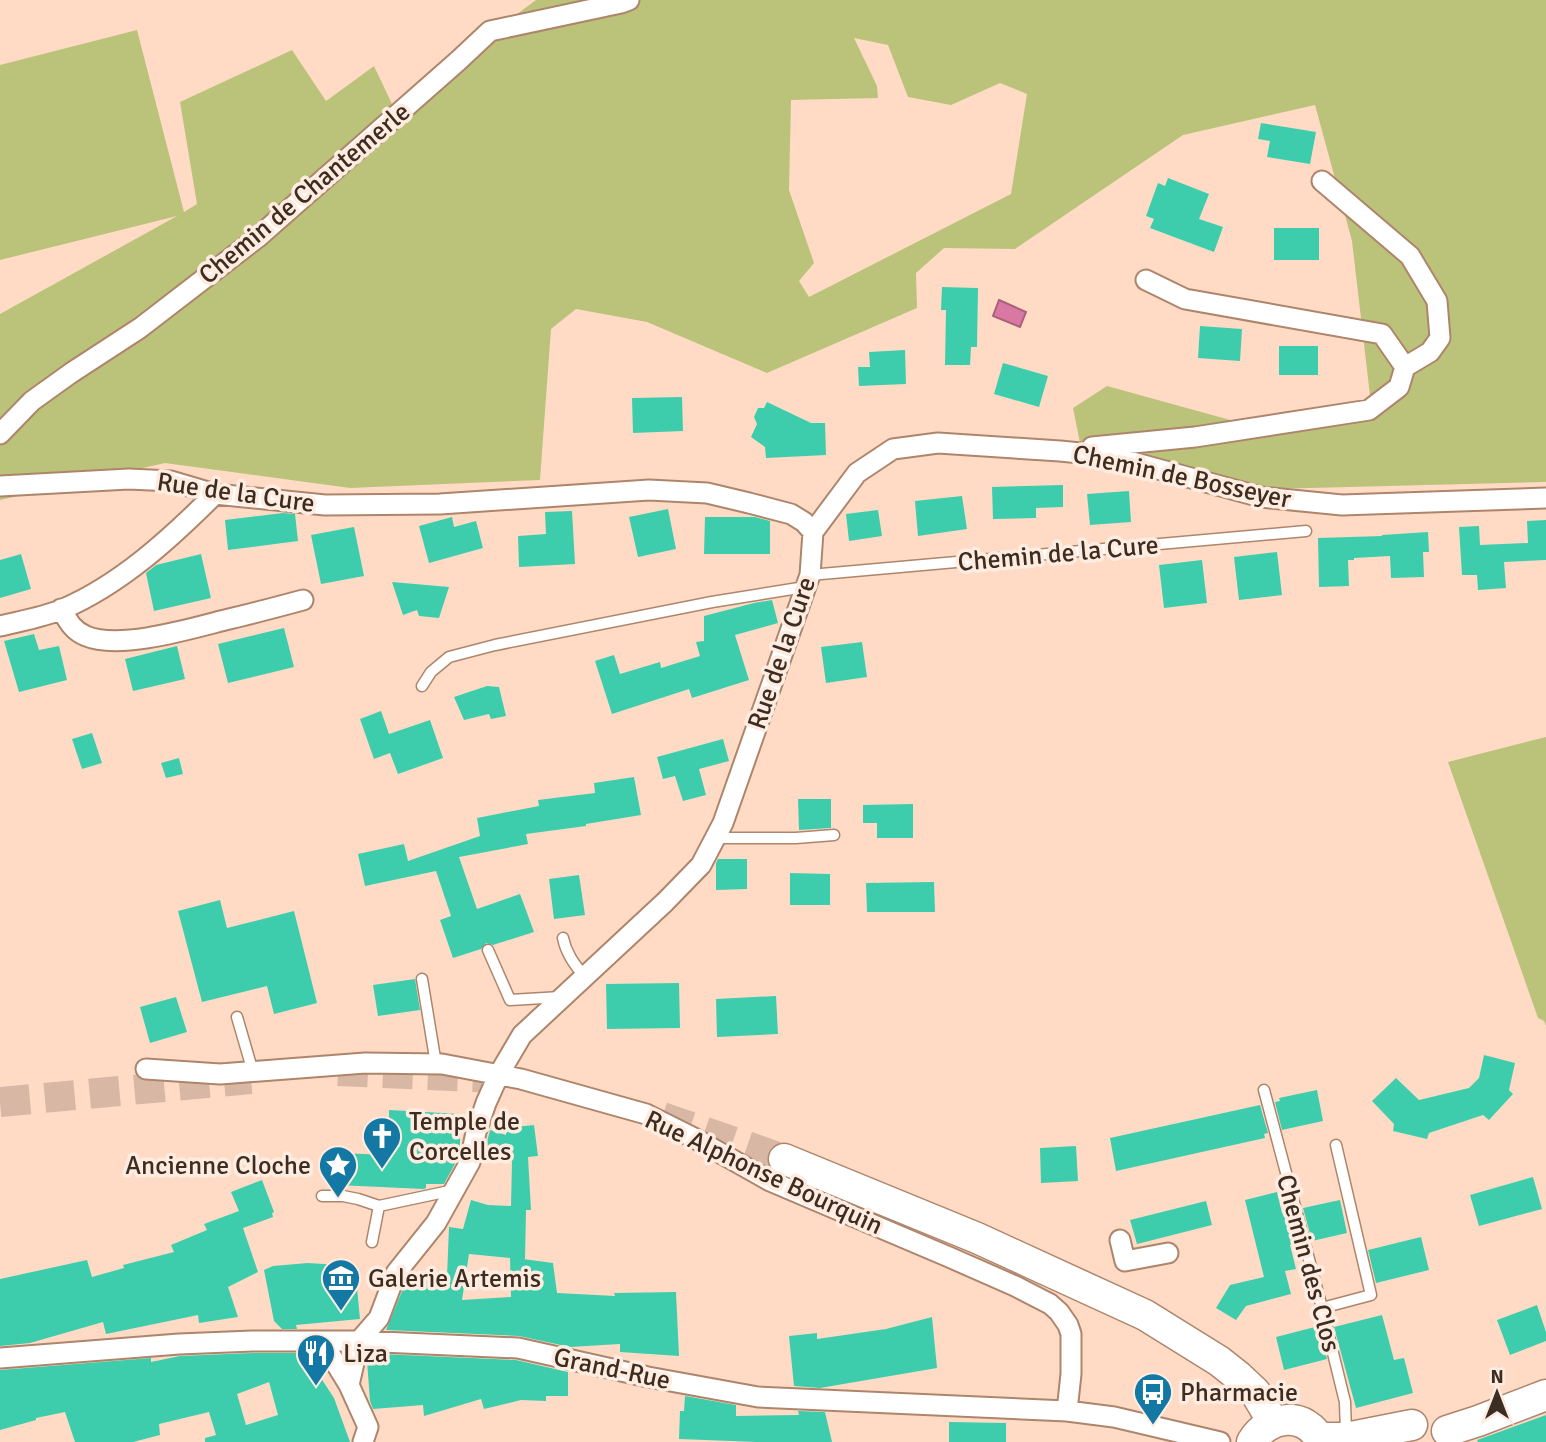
<svg xmlns="http://www.w3.org/2000/svg" width="1546" height="1442" font-family="Signika,sans-serif">
<rect width="100%" height="100%" fill="#ffdbc5"/>
<!-- green -->
<path fill="#bbc37b" fill-rule="evenodd" d="M 536,0 L 1546,0 L 1546,482 L 1265,489 L 1080,443 L 1073,408 L 1107,386 L 1252,426 L 1371,404 L 1352,241 L 1315,105 L 1183,135 L 1015,249 L 944,248 L 916,273 L 917,308 L 767,373 L 647,322 L 576,309 L 551,329 L 540,480 L 350,488 L 165,463 L 0,500 L 0,314 L 177,216 L 0,260 L 0,65 L 137,30 L 184,212 L 197,204 L 180,102 L 292,50 L 326,101 L 374,66 L 393,106 ZM 854,38 L 888,45 L 908,97 L 951,105 L 1000,83 L 1027,94 L 1011,194 L 809,297 L 799,281 L 814,263 L 789,190 L 791,100 L 878,98 L 877,86 Z
M 1546,737 L 1546,1026 L 1544,1021 L 1538,1018 L 1448,762 Z"/>
<!-- water -->
<path fill="#d978a2" stroke="#aa617b" stroke-width="2" d="M 999,300 L 1026,312 L 1020,327 L 993,316 Z"/>
<!-- building -->
<path fill="#3dcdac" fill-rule="evenodd" d="M 1261,123 L 1316,132 L 1310,164 L 1267,157 L 1270,141 L 1258,139 Z
M 1168,178 L 1209,194 L 1199,219 L 1223,227 L 1214,252 L 1150,228 L 1154,219 L 1146,216 L 1158,183 L 1165,186 Z
M 1274,228 L 1319,228 L 1319,260 L 1274,260 Z
M 942,287 L 978,288 L 977,347 L 971,347 L 970,365 L 945,365 L 946,310 L 941,310 Z
M 1200,326 L 1242,329 L 1240,361 L 1198,358 Z
M 1279,346 L 1318,346 L 1318,375 L 1279,375 Z
M 905,350 L 906,384 L 859,386 L 858,367 L 870,367 L 869,352 Z
M 1003,363 L 1048,376 L 1039,407 L 994,394 Z
M 682,397 L 683,431 L 633,433 L 632,398 Z
M 767,402 L 811,423 L 825,423 L 826,455 L 766,458 L 765,447 L 751,437 L 757,424 L 754,417 L 758,408 L 764,408 Z
M 1063,485 L 1063,507 L 1036,508 L 1036,518 L 993,519 L 992,487 Z
M 1129,491 L 1131,522 L 1090,525 L 1087,494 Z
M 962,496 L 967,529 L 918,536 L 915,501 Z
M 668,509 L 676,549 L 638,557 L 629,517 Z
M 878,510 L 882,536 L 849,541 L 846,514 Z
M 572,511 L 575,564 L 519,567 L 518,536 L 546,534 L 545,512 Z
M 283,513 L 295,514 L 298,541 L 228,550 L 225,520 Z
M 452,517 L 454,527 L 476,521 L 483,548 L 429,563 L 419,526 Z
M 705,517 L 755,517 L 770,521 L 770,554 L 704,554 Z
M 1546,520 L 1546,560 L 1504,562 L 1506,588 L 1478,590 L 1477,575 L 1462,575 L 1459,527 L 1479,526 L 1480,545 L 1528,543 L 1527,521 Z
M 354,527 L 364,576 L 321,584 L 311,535 Z
M 1428,532 L 1429,552 L 1423,552 L 1424,577 L 1391,578 L 1390,556 L 1354,558 L 1354,560 L 1348,560 L 1349,586 L 1319,587 L 1318,538 L 1382,536 L 1382,535 Z
M 1277,552 L 1282,595 L 1239,600 L 1234,557 Z
M 21,554 L 31,589 L 0,598 L 0,560 Z
M 201,554 L 211,598 L 154,611 L 146,573 L 156,565 Z
M 1202,560 L 1207,603 L 1164,608 L 1159,565 Z
M 392,582 L 449,587 L 439,618 L 419,616 L 417,610 L 403,615 Z
M 772,600 L 778,623 L 735,635 L 749,680 L 692,698 L 689,689 L 612,714 L 595,661 L 614,655 L 620,674 L 660,662 L 661,668 L 700,656 L 696,642 L 704,641 L 704,616 L 754,603 Z
M 284,628 L 294,667 L 228,683 L 218,644 Z
M 34,634 L 39,650 L 59,646 L 67,680 L 19,692 L 4,641 Z
M 862,642 L 867,677 L 826,683 L 821,647 Z
M 177,646 L 185,679 L 133,691 L 125,659 Z
M 487,686 L 499,687 L 506,716 L 491,719 L 489,714 L 464,720 L 454,697 Z
M 381,711 L 389,734 L 430,720 L 443,758 L 398,774 L 390,753 L 374,759 L 360,719 Z
M 92,733 L 102,763 L 82,769 L 72,739 Z
M 723,739 L 729,761 L 699,769 L 706,795 L 683,801 L 675,776 L 663,779 L 657,757 Z
M 179,758 L 183,774 L 166,778 L 161,763 Z
M 634,777 L 641,815 L 586,824 L 586,826 L 526,834 L 528,844 L 459,857 L 477,909 L 520,894 L 534,932 L 493,945 L 486,943 L 481,949 L 453,958 L 440,920 L 451,916 L 436,871 L 365,886 L 358,854 L 404,844 L 408,861 L 480,836 L 477,818 L 539,806 L 538,800 L 595,793 L 594,783 Z
M 798,799 L 831,799 L 831,828 L 799,830 Z
M 913,804 L 913,838 L 877,838 L 877,823 L 863,823 L 863,805 Z
M 718,859 L 747,859 L 747,889 L 716,890 L 716,863 Z
M 790,873 L 830,874 L 830,905 L 790,905 Z
M 579,875 L 585,915 L 554,919 L 549,879 Z
M 934,882 L 935,912 L 867,912 L 866,883 Z
M 220,900 L 227,928 L 294,911 L 317,1003 L 274,1014 L 267,986 L 202,1002 L 178,911 Z
M 415,979 L 420,1010 L 378,1016 L 373,985 Z
M 679,983 L 680,1028 L 607,1029 L 606,984 Z
M 776,996 L 778,1034 L 717,1037 L 716,999 Z
M 176,997 L 187,1032 L 150,1043 L 140,1007 Z
M 1484,1055 L 1515,1063 L 1509,1090 L 1513,1094 L 1489,1120 L 1483,1115 L 1429,1133 L 1427,1139 L 1393,1131 L 1394,1124 L 1372,1101 L 1396,1078 L 1419,1100 L 1469,1088 L 1479,1078 Z
M 1317,1090 L 1323,1121 L 1282,1130 L 1275,1102 L 1280,1101 L 1279,1098 Z
M 1260,1105 L 1268,1133 L 1264,1134 L 1265,1138 L 1116,1171 L 1110,1138 Z
M 389,1110 L 460,1114 L 460,1143 L 457,1160 L 444,1184 L 426,1184 L 426,1188 L 424,1189 L 337,1185 L 338,1153 L 389,1155 Z
M 534,1125 L 538,1156 L 528,1157 L 531,1210 L 526,1210 L 525,1259 L 523,1259 L 553,1263 L 557,1293 L 615,1296 L 614,1293 L 676,1292 L 679,1356 L 620,1352 L 620,1344 L 570,1347 L 519,1336 L 386,1330 L 407,1279 L 411,1273 L 447,1277 L 449,1227 L 463,1229 L 471,1200 L 488,1205 L 511,1206 L 512,1162 L 484,1154 L 490,1130 L 506,1135 L 506,1128 ZM 469,1254 L 510,1258 L 511,1297 L 462,1300 Z
M 1076,1146 L 1078,1181 L 1041,1183 L 1040,1148 Z
M 1533,1177 L 1542,1209 L 1479,1226 L 1470,1195 Z
M 262,1180 L 274,1212 L 272,1213 L 273,1217 L 243,1228 L 258,1272 L 228,1287 L 238,1317 L 199,1323 L 198,1315 L 106,1334 L 103,1322 L 30,1343 L 0,1346 L 0,1279 L 87,1260 L 92,1277 L 124,1268 L 123,1265 L 174,1252 L 171,1245 L 207,1230 L 204,1224 L 239,1211 L 231,1192 Z
M 1277,1192 L 1282,1213 L 1289,1211 L 1297,1244 L 1290,1245 L 1296,1269 L 1285,1271 L 1291,1294 L 1246,1306 L 1236,1320 L 1216,1308 L 1230,1285 L 1264,1277 L 1245,1200 Z
M 1340,1200 L 1347,1233 L 1312,1241 L 1303,1208 Z
M 1206,1201 L 1212,1225 L 1137,1244 L 1130,1220 Z
M 1421,1237 L 1429,1270 L 1376,1283 L 1368,1250 Z
M 308,1263 L 355,1266 L 360,1319 L 296,1325 L 297,1329 L 282,1329 L 274,1321 L 264,1270 L 273,1266 Z
M 1537,1305 L 1546,1332 L 1546,1341 L 1510,1355 L 1497,1320 Z
M 1382,1315 L 1394,1360 L 1404,1358 L 1413,1393 L 1356,1408 L 1334,1327 Z
M 932,1317 L 937,1368 L 820,1388 L 794,1386 L 789,1336 L 817,1333 L 817,1339 L 886,1329 Z
M 1315,1327 L 1316,1332 L 1320,1331 L 1327,1359 L 1284,1370 L 1276,1337 Z
M 252,1353 L 308,1353 L 315,1369 L 334,1398 L 350,1442 L 205,1442 L 205,1438 L 216,1435 L 209,1412 L 159,1424 L 160,1435 L 133,1442 L 75,1442 L 65,1412 L 36,1418 L 36,1420 L 0,1430 L 0,1370 L 151,1358 L 151,1362 L 180,1356 ZM 269,1382 L 278,1415 L 246,1425 L 237,1394 Z
M 381,1354 L 516,1360 L 568,1372 L 568,1396 L 546,1396 L 546,1401 L 521,1400 L 484,1409 L 481,1399 L 424,1416 L 423,1405 L 373,1409 L 370,1401 L 367,1361 L 368,1357 L 381,1357 Z
M 685,1396 L 736,1405 L 736,1416 L 799,1415 L 798,1411 L 825,1412 L 832,1442 L 757,1442 L 679,1439 L 680,1411 L 684,1411 Z
M 1546,1415 L 1546,1442 L 1478,1442 L 1477,1440 Z
M 949,1422 L 1006,1423 L 1006,1442 L 949,1442 Z"/>
<g fill="none" stroke-linecap="round" stroke-linejoin="round">
<!-- primary-tunnel -->
<path stroke="#d8b8a4" stroke-width="30" stroke-dasharray="30 15" stroke-linecap="butt" d="M 338,1071 L 495,1078
M 0,1102 L 251,1079
M 662,1117 L 784,1159"/>
<!-- service casing -->
<g stroke="#ae856b" stroke-width="13">
<path id="service" d="M 810,575 L 1306,531
M 422,686 L 431,672 L 449,657 L 495,645 L 712,602 L 805,587
M 715,838 L 796,838 L 834,835
M 563,938 C 566,953 574,964 584,976
M 488,950 L 510,1000 L 561,997
M 422,979 L 436,1064
M 237,1017 L 253,1072
M 1264,1090 L 1322,1308 L 1345,1402 L 1346,1434
M 322,1196 L 343,1196 L 358,1199 L 379,1206 L 454,1190
M 372,1242 L 379,1206
M 1322,1308 L 1371,1295 L 1336,1145"/>
</g>
<!-- minor casing -->
<g stroke="#ae856b" stroke-width="23">
<path id="minor" d="M 1322,181 L 1410,256 L 1437,301 L 1440,338 L 1430,352 L 1405,367
M 0,434 L 32,401 L 71,373 L 140,328 L 257,238 L 458,61 L 490,31 L 621,3 L 629,0
M 1092,447 L 1195,437 L 1369,410 L 1399,387 L 1405,367 L 1382,334 L 1185,299 L 1146,280
M 0,486 L 129,479 L 171,481 L 215,494 L 325,505 L 440,504 L 649,490 L 707,493 L 749,503 L 791,514 L 804,522 L 813,532 L 810,575 L 723,823 L 701,865 L 665,902 L 522,1035 L 499,1074 L 486,1103 L 476,1132 L 470,1162 L 436,1223 L 396,1273 L 379,1318 L 359,1341 L 349,1385
M 813,532 L 857,473 L 893,449 L 938,443 L 1060,451 L 1110,456 L 1261,497 L 1342,505 L 1546,498
M 61,609 C 68,621 73,631 86,636 C 119,650 190,629 225,620 C 251,614 277,607 303,600
M 0,626 C 21,621 44,617 63,609 C 121,584 171,538 215,494
M 146,1069 L 220,1074 L 365,1063 L 442,1064 L 521,1079 L 646,1114 L 694,1138 L 770,1181 L 949,1257 L 1015,1286 L 1050,1304 L 1059,1312 L 1068,1325 L 1071,1334 L 1071,1374 L 1067,1411
M 1120,1240 L 1125,1261 L 1168,1253
M 322,1341 L 349,1385 L 368,1427 L 363,1442
M 0,1358 L 179,1344 L 252,1341 L 359,1341 L 518,1348 L 648,1377 L 758,1397 L 1067,1411 L 1114,1417 L 1220,1442"/>
</g>
<!-- primary casing -->
<g stroke="#ae856b" stroke-width="33">
<path id="primary" d="M 784,1159 L 977,1238 L 1145,1315 L 1219,1361 L 1238,1376 L 1255,1392 L 1273,1422
M 1447,1431 L 1478,1421 L 1546,1395
M 1320,1438 L 1346,1438 L 1412,1425
M 1252,1442 C 1268,1414 1307,1411 1321,1442"/>
</g>
<!-- service -->
<use href="#service" stroke="#fff" stroke-width="10"/>
<!-- minor -->
<use href="#minor" stroke="#fff" stroke-width="19"/>
<!-- primary -->
<use href="#primary" stroke="#fff" stroke-width="30"/>
</g>
<!-- icons -->
<defs>
<g id="church-pin" transform="scale(2.0125)"><path d="M0 17L-7.5 6A9.5 9.5 0 1 1 7.5 6Z" fill="#1379a4" stroke="#ffece1"/><path d="M-1.2-6h2.4v3.5h3.3v2.4h-3.3V6h-2.4V-.1h-3.3v-2.4h3.3Z" fill="#fff"/></g>
<g id="sight-pin" transform="scale(2.0125)"><path d="M0 17L-7.5 6A9.5 9.5 0 1 1 7.5 6Z" fill="#1379a4" stroke="#ffece1"/><path d="M0-6L1.8-2.2L6-1.7L2.9 1.2L3.7 5.4L0 3.3L-3.7 5.4L-2.9 1.2L-6-1.7L-1.8-2.2Z" fill="#fff"/></g>
<g id="museum-pin" transform="scale(2.0125)"><path d="M0 17L-7.5 6A9.5 9.5 0 1 1 7.5 6Z" fill="#1379a4" stroke="#ffece1"/><path d="M0-6L6-3V-2H-6V-3ZM-5-1h2V3h-2ZM-1-1h2V3h-2ZM3-1h2V3H3ZM-6 4H6V6H-6Z" fill="#fff"/></g>
<g id="restaurant-pin" transform="scale(2.0125)"><path d="M0 17L-7.5 6A9.5 9.5 0 1 1 7.5 6Z" fill="#1379a4" stroke="#ffece1"/><path d="M-5-6h1v4h1v-4h1v4h1v-4h1v5L-1.5 .5V6h-2V.5L-5-1ZM5-6V6H3V1.5H1.5Q1.5-4 5-6Z" fill="#fff"/></g>
<g id="bus-pin" transform="scale(2.0125)"><path d="M0 17L-7.5 6A9.5 9.5 0 1 1 7.5 6Z" fill="#1379a4" stroke="#ffece1"/><path d="M-5-6H5V4H4V6H2V4H-2V6H-4V4H-5ZM-3.5-4V0h7V-4ZM-3.5 1.2v1.5H-2V1.2ZM2 1.2v1.5H3.5V1.2Z" fill="#fff"/></g>
</defs>
<g fill-rule="evenodd">
<use href="#church-pin" x="382" y="1136"/>
<use href="#sight-pin" x="338" y="1165"/>
<use href="#museum-pin" x="341" y="1278"/>
<use href="#restaurant-pin" x="316" y="1353"/>
<use href="#bus-pin" x="1153" y="1392"/>
</g>
<g text-anchor="middle" stroke-width="7" stroke-linejoin="round" paint-order="stroke">
<!-- street labels -->
<g font-size="26" fill="#3c2c21" stroke="#ffece1">
<text transform="translate(304 193) rotate(-40)" y="9">Chemin de Chantemerle</text>
<text transform="translate(1182 476) rotate(12)" y="9">Chemin de Bosseyer</text>
<text transform="translate(236 492) rotate(8)" y="9">Rue de la Cure</text>
<text transform="translate(1058 553) rotate(-5)" y="9">Chemin de la Cure</text>
<text transform="translate(781 653) rotate(-71)" y="9">Rue de la Cure</text>
<text transform="translate(764 1172) rotate(25)" y="9">Rue Alphonse Bourquin</text>
<text transform="translate(1309 1263) rotate(75)" y="9">Chemin des Clos</text>
<text transform="translate(612 1368) rotate(12)" y="9">Grand-Rue</text>
</g>
<!-- poi labels -->
<g font-size="26" fill="#3c2c21" stroke="#ffece1" text-anchor="start">
<text x="409" y="1130">Temple de<tspan x="409" dy="30">Corcelles</tspan></text>
<text x="311" y="1174" text-anchor="end">Ancienne Cloche</text>
<text x="368" y="1287">Galerie Artemis</text>
<text x="343" y="1362">Liza</text>
<text x="1180" y="1401">Pharmacie</text>
</g>
</g>
<!-- north arrow -->
<g transform="translate(1497 1393)" stroke="#ffece1" stroke-width="5" paint-order="stroke">
<path d="M0-5L12 26L0 18L-12 26Z" fill="#3c2c21"/>
<text y="-10" font-size="19" font-weight="bold" text-anchor="middle" fill="#3c2c21">N</text>
</g>
</svg>
